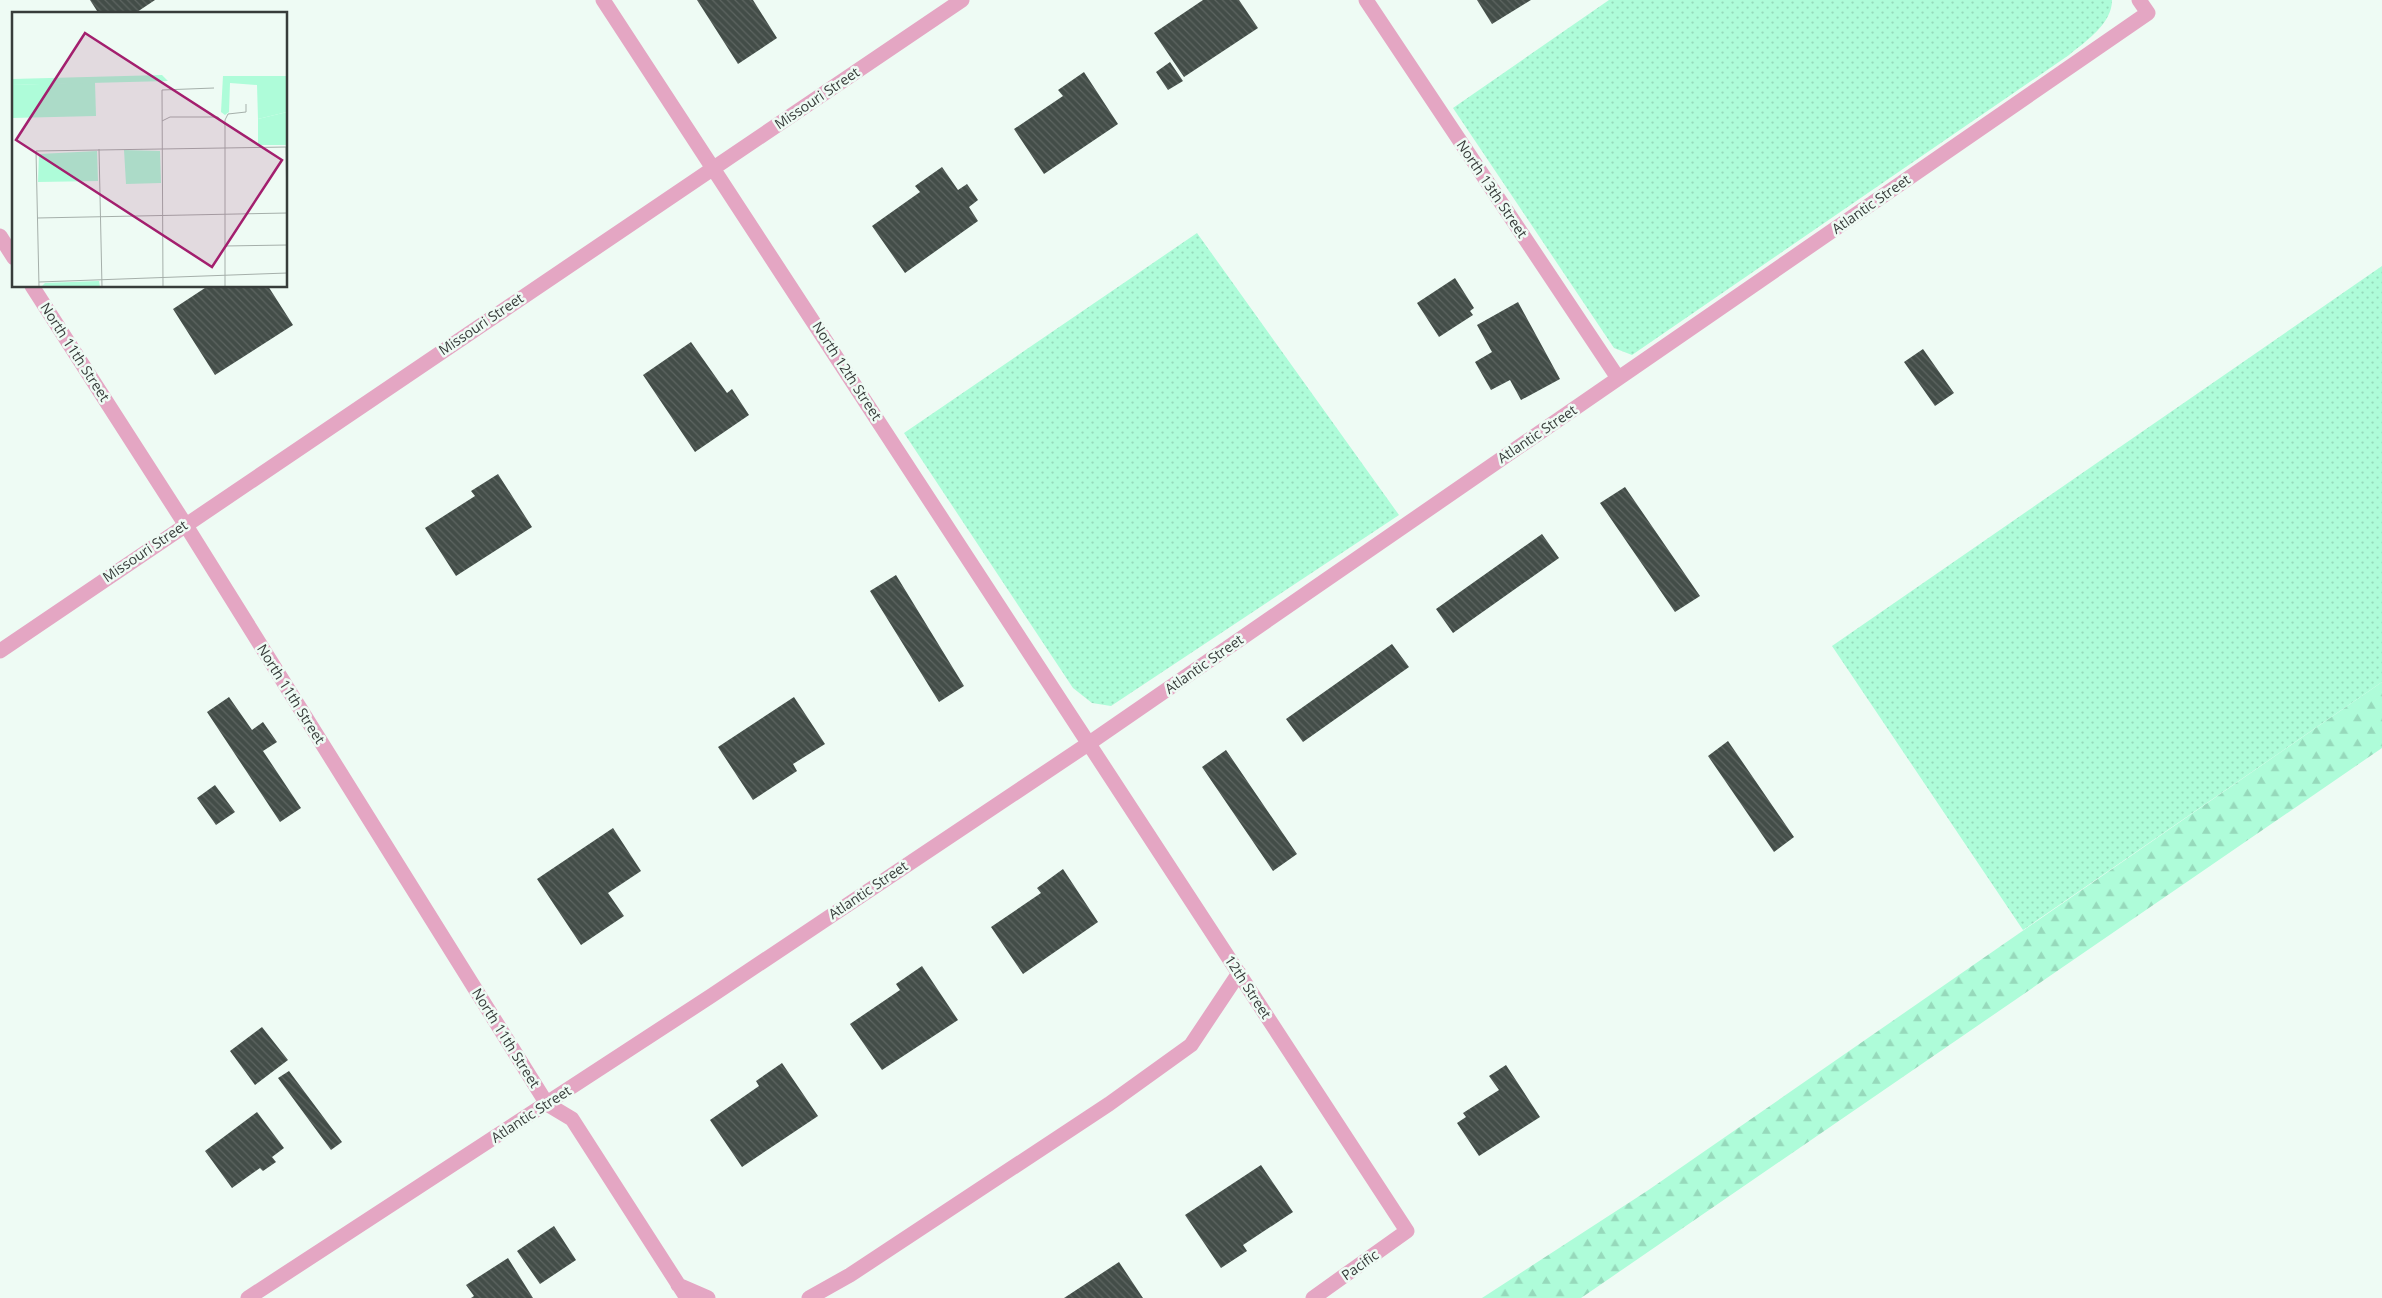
<svg xmlns="http://www.w3.org/2000/svg" width="2382" height="1298" font-family="'Open Sans',sans-serif">
<defs>
<pattern id="grass-dots" width="8" height="8" patternUnits="userSpaceOnUse" patternTransform="scale(1.25)"><rect width="8" height="8" fill="#aefcd9"/><path d="M2 2h.1M6 6h.1" fill="none" stroke="#96d9bb" stroke-width="1.8" stroke-linecap="round"/></pattern>
<pattern id="forest-firs" width="22" height="20" patternUnits="userSpaceOnUse" patternTransform="scale(1.25)"><rect width="22" height="20" fill="#aefcd9"/><path d="M5 1l3.5 6h-7zM16 11l3.5 6h-7z" fill="#96d9bb"/></pattern>
<pattern id="building-back-hatch" width="6" height="6" patternUnits="userSpaceOnUse" patternTransform="scale(1.25)"><rect width="6" height="6" fill="#434d48"/><path d="M-1 5l2 2M0 0l6 6M5-1l2 2" fill="none" stroke="#5d6561"/></pattern>
</defs>
<rect width="100%" height="100%" fill="#eefbf4"/>
<!-- grass -->
<path fill="url(#grass-dots)" d="M 1609,0 L 2112,0 C 2112,24 2086,41 2069,55 L 1632,355 L 1614,348 L 1453,108 Z
M 1197,233 L 1399,515 L 1111,706 L 1092,703 L 1073,688 L 904,433 Z
M 2382,266 L 2382,682 L 2023,930 L 1832,646 Z"/>
<!-- forest -->
<path fill="url(#forest-firs)" d="M 2382,682 L 2382,748 L 1581,1298 L 1482,1298 L 1647,1191 Z"/>
<!-- building -->
<path fill="url(#building-back-hatch)" d="M 90,0 L 155,0 L 134,14 L 99,14 Z
M 697,0 L 753,0 L 777,38 L 738,64 Z
M 1203,0 L 1239,0 L 1258,28 L 1184,77 L 1154,33 Z
M 1477,0 L 1531,0 L 1492,24 Z
M 1170,62 L 1183,81 L 1168,90 L 1156,72 Z
M 1084,72 L 1118,124 L 1044,174 L 1014,129 L 1063,96 L 1058,90 Z
M 942,167 L 958,190 L 967,184 L 978,200 L 969,207 L 978,221 L 905,273 L 872,226 L 920,192 L 915,186 Z
M 1455,278 L 1474,308 L 1470,311 L 1473,315 L 1439,337 L 1417,303 Z
M 208,286 L 268,286 L 293,325 L 215,375 L 173,309 Z
M 1518,302 L 1560,379 L 1521,400 L 1510,380 L 1491,390 L 1475,362 L 1492,352 L 1477,325 Z
M 691,342 L 727,393 L 732,389 L 749,415 L 695,452 L 643,375 Z
M 1923,349 L 1954,393 L 1935,406 L 1904,362 Z
M 498,474 L 532,527 L 456,576 L 425,528 L 475,496 L 471,491 Z
M 1625,487 L 1700,596 L 1675,612 L 1600,503 Z
M 1542,534 L 1559,558 L 1453,633 L 1436,609 Z
M 896,575 L 964,686 L 939,702 L 870,591 Z
M 1392,644 L 1409,667 L 1303,742 L 1286,719 Z
M 229,697 L 252,730 L 263,722 L 277,742 L 263,751 L 301,808 L 280,822 L 207,712 Z
M 794,697 L 825,744 L 793,764 L 797,771 L 753,800 L 718,747 Z
M 1728,741 L 1794,837 L 1774,852 L 1708,756 Z
M 1226,750 L 1297,854 L 1273,871 L 1202,767 Z
M 215,785 L 235,812 L 216,825 L 197,798 Z
M 613,828 L 641,871 L 608,893 L 624,916 L 581,945 L 537,879 Z
M 1063,869 L 1098,922 L 1023,974 L 991,927 L 1041,893 L 1037,888 Z
M 922,966 L 958,1020 L 882,1070 L 850,1024 L 900,990 L 896,984 Z
M 262,1027 L 288,1060 L 255,1085 L 230,1051 Z
M 782,1063 L 818,1116 L 742,1167 L 710,1120 L 759,1086 L 756,1081 Z
M 1506,1065 L 1540,1117 L 1479,1156 L 1457,1123 L 1466,1117 L 1463,1113 L 1499,1090 L 1489,1076 Z
M 289,1071 L 342,1142 L 331,1150 L 278,1078 Z
M 257,1112 L 284,1148 L 272,1157 L 276,1162 L 263,1171 L 260,1168 L 232,1188 L 205,1151 Z
M 1261,1165 L 1293,1212 L 1243,1245 L 1247,1251 L 1221,1268 L 1185,1215 Z
M 554,1226 L 576,1260 L 540,1284 L 517,1251 Z
M 508,1258 L 533,1298 L 471,1298 L 474,1296 L 466,1285 Z
M 1119,1262 L 1143,1298 L 1064,1298 Z"/>
<g fill="none" stroke-linecap="round" stroke-linejoin="round">
<!-- minor -->
<path stroke="#e4a6c3" stroke-width="15" d="M 603,0 L 1407,1231 L 1313,1298
M 1366,0 L 1618,378
M 0,236 L 14,258
M 32,286 L 185,524 L 547,1104 L 572,1119 L 687,1298
M 0,651 L 962,0
M 678,1285 L 708,1298
M 248,1298 L 711,996 L 1088,744 L 2148,13 L 2139,0
M 809,1298 L 850,1275 L 1109,1104 L 1191,1045 L 1239,973"/>
</g>
<g text-anchor="middle" stroke-width="5" stroke-linejoin="round" paint-order="stroke">
<!-- street labels -->
<g font-size="14" fill="#373c3a" stroke="#eefbf4">
<text transform="translate(817 98) rotate(-34)" y="5">Missouri Street</text>
<text transform="translate(1492 189) rotate(56)" y="5">North 13th Street</text>
<text transform="translate(1871 204) rotate(-35)" y="5">Atlantic Street</text>
<text transform="translate(481 324) rotate(-34)" y="5">Missouri Street</text>
<text transform="translate(75 352) rotate(57)" y="5">North 11th Street</text>
<text transform="translate(847 371) rotate(57)" y="5">North 12th Street</text>
<text transform="translate(1537 434) rotate(-34)" y="5">Atlantic Street</text>
<text transform="translate(145 551) rotate(-34)" y="5">Missouri Street</text>
<text transform="translate(1204 664) rotate(-35)" y="5">Atlantic Street</text>
<text transform="translate(291 694) rotate(58)" y="5">North 11th Street</text>
<text transform="translate(868 890) rotate(-34)" y="5">Atlantic Street</text>
<text transform="translate(1248 987) rotate(57)" y="5">12th Street</text>
<text transform="translate(506 1038) rotate(58)" y="5">North 11th Street</text>
<text transform="translate(531 1114) rotate(-33)" y="5">Atlantic Street</text>
<text transform="translate(1360 1265) rotate(-35)" y="5">Pacific</text>
</g>
</g>
<!-- overview -->
<g transform="translate(12 12)">
<rect width="275" height="275" fill="#eefbf4"/>
<path d="M 83,70 L 84,104 L 0,106 L 0,73 ZM 275,100 L 275,133 L 246,133 L 246,107 ZM 112,138 L 148,139 L 149,171 L 114,172 ZM 85,139 L 86,169 L 26,170 L 27,142 ZM 87,269 L 88,275 L 29,275 L 33,271 Z" fill="#aefcd9"/>
<path d="M 150,63 L 156,69 L 0,73 L 0,67 ZM 211,64 L 275,64 L 275,100 L 246,107 L 245,73 L 218,71 L 217,100 L 213,103 L 209,100 Z" fill="#aefcd9"/>
<path fill="none" stroke="#a5afaa" stroke-width="1" d="M 150,109 L 158,105 L 206,105 L 213,113M 274,135 L 275,197M 87,137 L 90,275M 25,206 L 275,201M 213,234 L 275,233M 27,270 L 275,261M 27,275 L 24,139 L 275,135M 151,275 L 150,78 L 202,76M 213,275 L 213,108 L 216,102 L 234,100 L 234,92"/>
<path fill="#a31f6e" fill-opacity="0.15" stroke="#a31f6e" stroke-width="2.5" d="M 73,21 L 270,148 L 200,255 L 4,128 Z"/>
<rect width="275" height="275" fill="none" stroke="#373c3a" stroke-width="2.5"/>
</g>
</svg>
